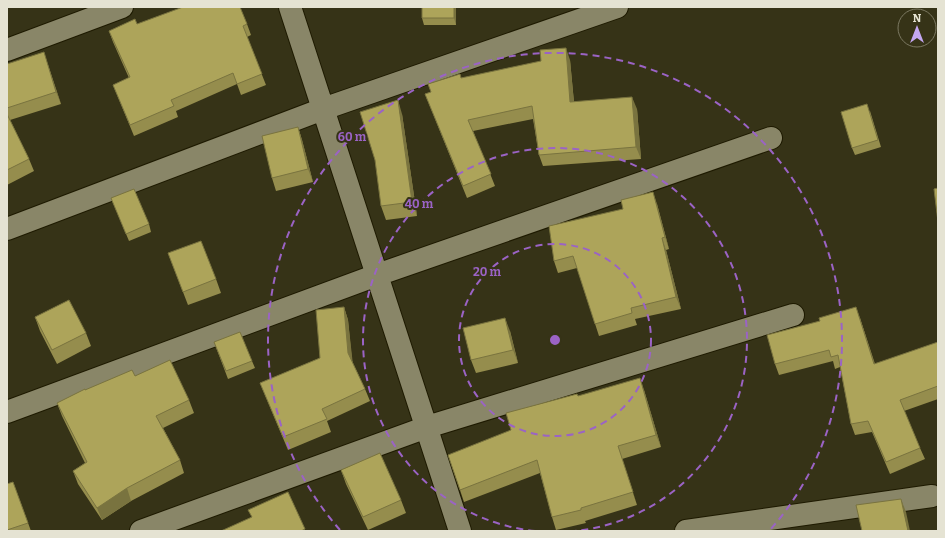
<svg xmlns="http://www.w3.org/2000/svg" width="945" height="538" font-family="Bitter,serif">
<rect width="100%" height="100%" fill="#363317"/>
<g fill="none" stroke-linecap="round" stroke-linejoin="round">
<!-- minor casing -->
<g stroke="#1e1a01" stroke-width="24">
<path id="minor" d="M 290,7 L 460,531
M 7,50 L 122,7
M 7,229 L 323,109 L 617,7
M 7,412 L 377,275 L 771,138
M 141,531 L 427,427 L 793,315
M 686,531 L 932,496"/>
</g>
<!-- minor -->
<use href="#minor" stroke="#898668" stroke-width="22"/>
</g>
<!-- wall -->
<path fill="#958d4d" d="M 456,7 L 456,25 L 424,25 L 422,18 Z
M 137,24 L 247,24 L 251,35 L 247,37 L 266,85 L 241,95 L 237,84 L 176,111 L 178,117 L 134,136 L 113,85 L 129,78 L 113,42 L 109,31 Z
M 570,60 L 574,102 L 637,109 L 641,159 L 543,166 L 539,155 L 533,119 L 473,131 L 495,186 L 467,198 L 425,94 L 431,92 L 461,78 Z
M 7,64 L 48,65 L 61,104 L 10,120 L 29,159 L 34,171 L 7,185 Z
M 870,111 L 881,147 L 855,155 L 852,148 Z
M 402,114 L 417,216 L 386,220 L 381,206 Z
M 298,127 L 302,140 L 313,182 L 276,191 L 272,178 Z
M 111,198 L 149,224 L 151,232 L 129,241 Z
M 657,204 L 669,249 L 666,250 L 681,309 L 635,319 L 637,325 L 599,336 L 577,268 L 558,273 L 554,261 Z
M 168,253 L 216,279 L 221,293 L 188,305 Z
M 344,307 L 348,320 L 352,361 L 365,389 L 370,401 L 327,421 L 331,432 L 288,450 L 265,395 L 260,383 L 320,358 Z
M 35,317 L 86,333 L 91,346 L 57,364 L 40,331 Z
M 860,318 L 875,364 L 938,342 L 938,399 L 904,411 L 920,448 L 925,459 L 890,474 L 872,432 L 855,435 L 851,424 L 840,367 L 835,369 L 833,361 L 779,375 L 775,364 Z
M 510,331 L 518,363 L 476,373 L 471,360 Z
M 214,342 L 252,361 L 255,368 L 228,379 Z
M 135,376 L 189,400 L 194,413 L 163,428 L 180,460 L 184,473 L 131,501 L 102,520 L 78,484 L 73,471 L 85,463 L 62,416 L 57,403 L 85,390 Z
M 644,390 L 661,447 L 622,459 L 637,505 L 585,521 L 586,523 L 556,530 L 552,517 L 540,473 L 464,502 L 460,490 L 511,430 L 578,396 Z
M 341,470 L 401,500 L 406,513 L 368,530 L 346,484 Z
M 13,482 L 31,531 L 7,531 L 7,484 Z"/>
<!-- shaded-wall -->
<path fill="#79733f" d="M 454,7 L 456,7 L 456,25 L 454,18 Z
M 566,48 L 570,60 L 575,114 L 570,102 Z
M 44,52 L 48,65 L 61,104 L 56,92 Z
M 632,97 L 637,109 L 641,159 L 636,147 Z
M 398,100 L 402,114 L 417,216 L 412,202 Z
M 298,127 L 302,140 L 313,182 L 308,169 Z
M 653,192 L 657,204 L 669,249 L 665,237 Z
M 662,238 L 666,250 L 681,309 L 676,297 Z
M 344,307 L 348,320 L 353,365 L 348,353 Z
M 856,307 L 860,318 L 878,375 L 874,364 Z
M 505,318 L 510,331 L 518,363 L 513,350 Z
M 640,378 L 644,390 L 661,447 L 656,435 Z
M 618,446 L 622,459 L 637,505 L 633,492 Z
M 127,488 L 131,501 L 102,520 L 97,508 Z
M 901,499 L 906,512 L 910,531 L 908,531 Z"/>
<!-- building -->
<path fill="#ada45a" stroke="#79733f" d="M 183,7 L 240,7 L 247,24 L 243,26 L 262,74 L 237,84 L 233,73 L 171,100 L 174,106 L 130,125 L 113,85 L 130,77 L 109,31 L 135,19 L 137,24 Z
M 422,7 L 454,7 L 454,18 L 422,18 Z
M 566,48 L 570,102 L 632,97 L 636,147 L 539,155 L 532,106 L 468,120 L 491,174 L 463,186 L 425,94 L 431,92 L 428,84 L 460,74 L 461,78 L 541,61 L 540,50 Z
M 44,52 L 56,92 L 7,108 L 7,64 Z
M 398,100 L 412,202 L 381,206 L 375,160 L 360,112 Z
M 867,104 L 878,140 L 852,148 L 841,112 Z
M 7,114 L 29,159 L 7,170 Z
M 298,127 L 308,169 L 272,178 L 262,136 Z
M 938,188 L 938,222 L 934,189 Z
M 134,189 L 149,224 L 126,234 L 111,198 Z
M 653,192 L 665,237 L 662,238 L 676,297 L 631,308 L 632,313 L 595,324 L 573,256 L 554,261 L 549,226 L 623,209 L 621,200 Z
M 201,241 L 216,279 L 183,292 L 168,253 Z
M 69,300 L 86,333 L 52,350 L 35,317 Z
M 344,307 L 348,353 L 365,389 L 322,409 L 327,419 L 283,437 L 260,383 L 320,358 L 316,310 Z
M 856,307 L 874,364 L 938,342 L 938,386 L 900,400 L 920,448 L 886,462 L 868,421 L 851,424 L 838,355 L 831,357 L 829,350 L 775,364 L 767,335 L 820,321 L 819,318 Z
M 505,318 L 513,350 L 471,360 L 463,328 Z
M 240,332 L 252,361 L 226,371 L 214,342 Z
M 170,360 L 189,400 L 156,416 L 180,460 L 127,488 L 97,508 L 73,471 L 87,462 L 57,403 L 85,389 L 85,390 L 132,370 L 135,376 Z
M 640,378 L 656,435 L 618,446 L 633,492 L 581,508 L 581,510 L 552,517 L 537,460 L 460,490 L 448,455 L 511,430 L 506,413 L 577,394 L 578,396 Z
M 380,453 L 401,500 L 363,517 L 341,470 Z
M 13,482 L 28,523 L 7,530 L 7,484 Z
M 288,492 L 305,529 L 301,531 L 221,531 L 252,517 L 248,510 Z
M 901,499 L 908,531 L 862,531 L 856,505 Z"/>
<!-- distance rings -->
<g fill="none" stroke="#9b63c5" stroke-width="2" stroke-dasharray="7 5">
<circle cx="555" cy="340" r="96"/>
<path d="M535 531A192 192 0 1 1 575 531"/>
<path d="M340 530A287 287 0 1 1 770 530"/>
</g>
<circle cx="555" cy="340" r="6" fill="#9b63c5" stroke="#363317" stroke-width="2"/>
<g font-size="12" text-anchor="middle" font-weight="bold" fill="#9b63c5" stroke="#363317" stroke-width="4" stroke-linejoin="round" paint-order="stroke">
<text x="352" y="141">60 m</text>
<text x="419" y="208">40 m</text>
<text x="487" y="276">20 m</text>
</g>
<!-- border -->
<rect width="945" height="538" fill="none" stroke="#e5e3d3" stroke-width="16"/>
<!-- north arrow -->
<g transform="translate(917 28)"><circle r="19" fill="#363317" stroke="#7c7962"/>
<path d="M0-3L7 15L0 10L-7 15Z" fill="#c4a7f1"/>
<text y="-6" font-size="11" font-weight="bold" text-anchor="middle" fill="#e5e3d3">N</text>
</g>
</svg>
